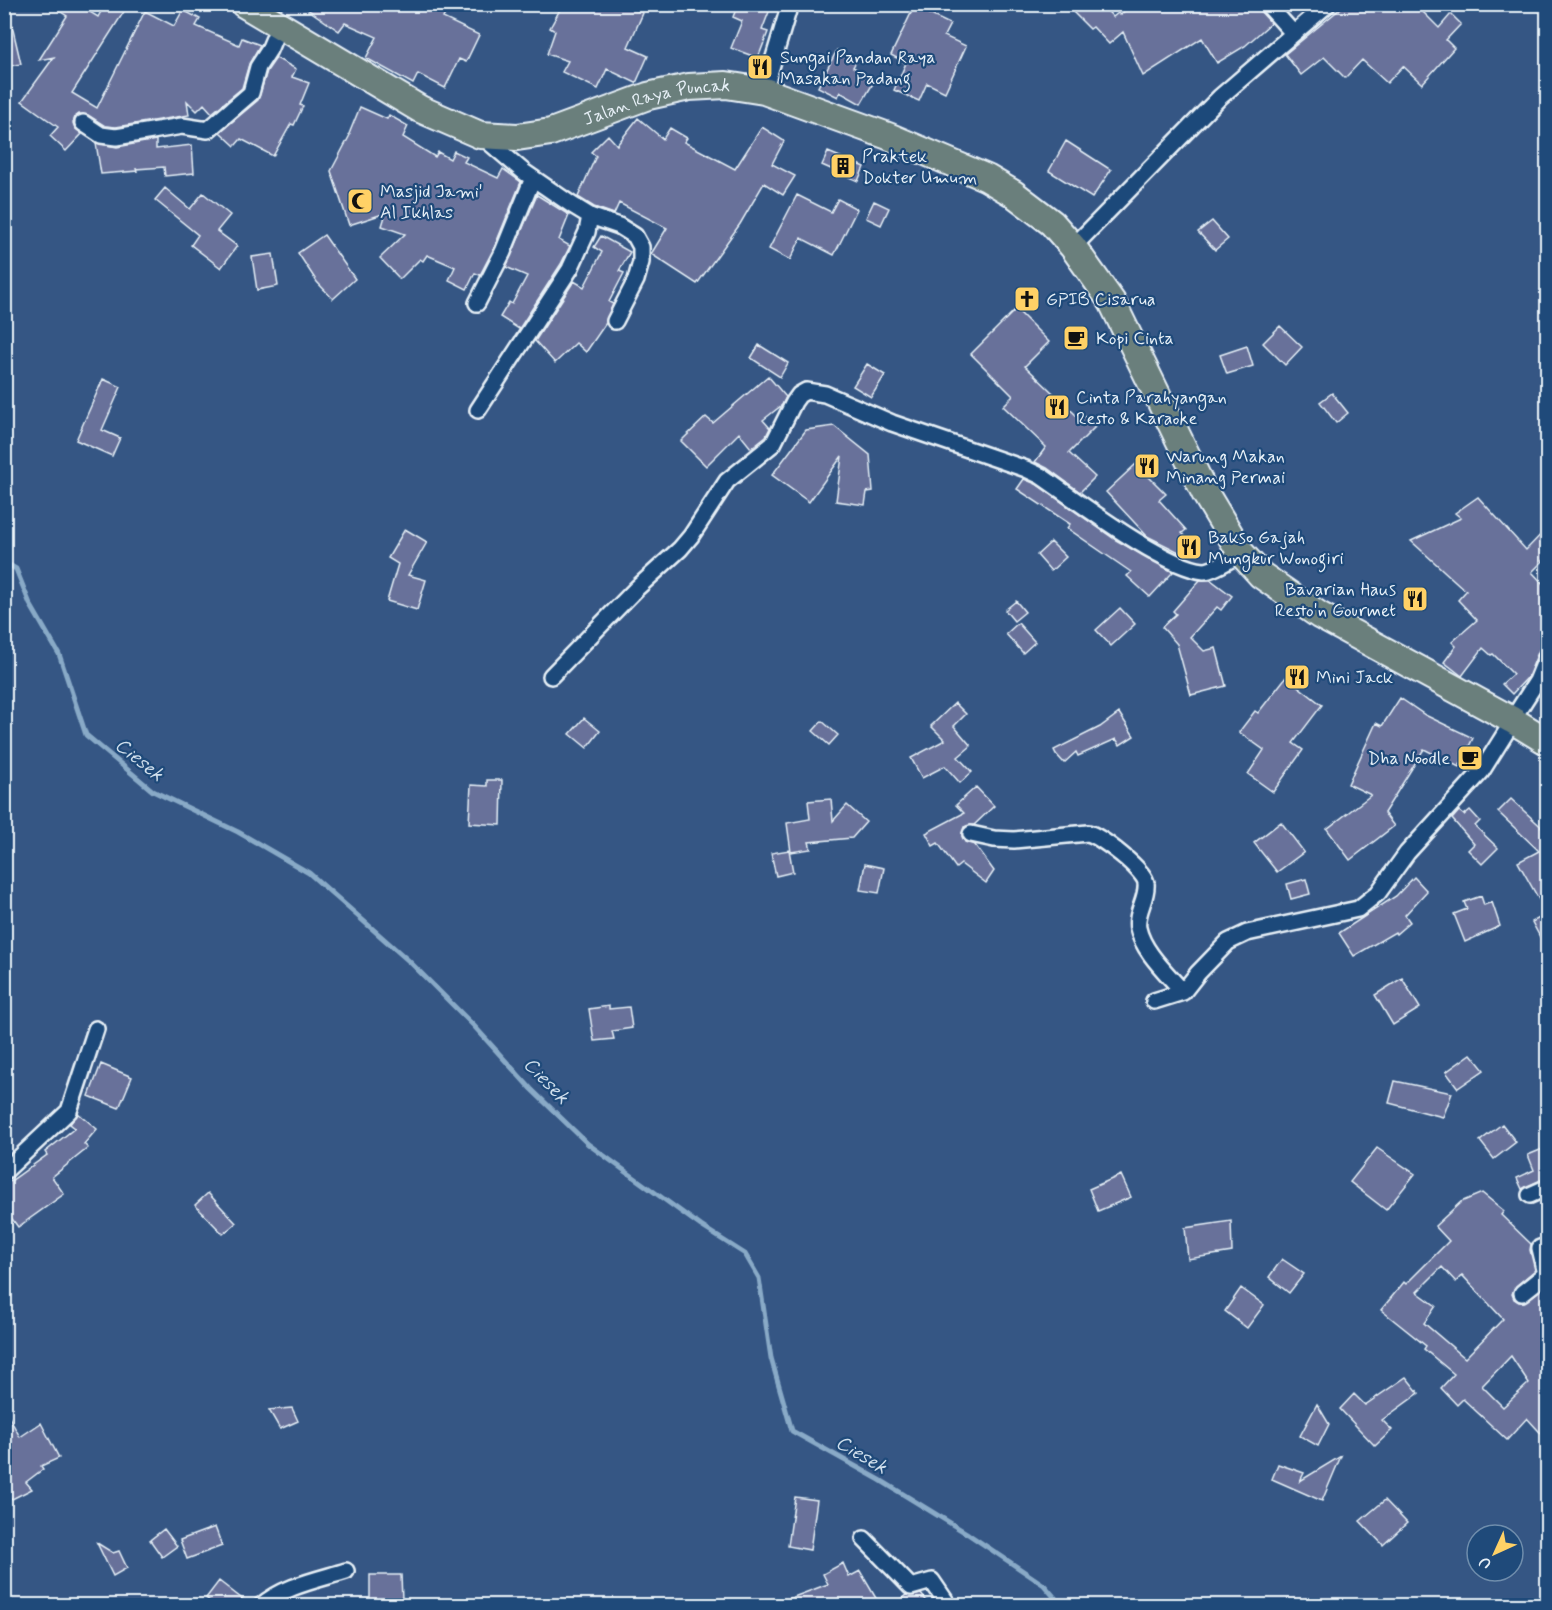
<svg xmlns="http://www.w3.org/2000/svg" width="1552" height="1610" font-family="Mynerve,sans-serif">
<rect width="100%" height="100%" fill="#355684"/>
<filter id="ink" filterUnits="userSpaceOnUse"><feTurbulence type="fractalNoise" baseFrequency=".0167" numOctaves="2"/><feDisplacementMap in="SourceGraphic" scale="12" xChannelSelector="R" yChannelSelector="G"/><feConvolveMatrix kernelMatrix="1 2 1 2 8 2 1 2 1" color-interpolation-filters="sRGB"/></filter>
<g filter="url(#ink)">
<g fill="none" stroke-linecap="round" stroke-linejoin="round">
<!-- stream -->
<path stroke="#89aac7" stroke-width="5" d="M 4,562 L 16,569 L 30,604 L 59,654 L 86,735 L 153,791 L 238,832 L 309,873 L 410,962 L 474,1026 L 531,1089 L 588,1144 L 701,1226 L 745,1254 L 759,1278 L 771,1358 L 792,1431 L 880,1480 L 968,1534 L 1044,1585 L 1062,1606"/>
</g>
<!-- building -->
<path fill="#67719a" stroke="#e8f1f8" stroke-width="1.5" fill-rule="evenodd" d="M 49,4 L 77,4 L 98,17 L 105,4 L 116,4 L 125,10 L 72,93 L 97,108 L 145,11 L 174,26 L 183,10 L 200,19 L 196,26 L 239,45 L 242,38 L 260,45 L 249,64 L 242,88 L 212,113 L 204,104 L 197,111 L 187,101 L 189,115 L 116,127 L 105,126 L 88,115 L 79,114 L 75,117 L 73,123 L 75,128 L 82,134 L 66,151 L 50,136 L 58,127 L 22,101 L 54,57 L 39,60 L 67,16 Z
M 300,4 L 451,4 L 443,18 L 479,35 L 466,62 L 459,59 L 445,88 L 418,74 L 413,84 L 366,58 L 377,37 L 345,23 L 339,31 Z
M 563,4 L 625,4 L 643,13 L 628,47 L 648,56 L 636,83 L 607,69 L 598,89 L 562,72 L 568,61 L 547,54 L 555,31 L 550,28 Z
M 738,4 L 772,4 L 762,30 L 768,32 L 758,58 L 731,48 L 742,21 L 733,17 Z
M 1080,4 L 1101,4 L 1113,17 L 1118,13 L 1120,15 L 1133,4 L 1257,4 L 1260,11 L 1271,23 L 1245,46 L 1217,63 L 1202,38 L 1143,76 L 1123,32 L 1109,44 L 1093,27 L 1090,29 L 1073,12 Z
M 1346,4 L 1415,4 L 1439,28 L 1451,14 L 1461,24 L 1446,40 L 1454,48 L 1422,84 L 1403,66 L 1387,83 L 1362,60 L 1345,78 L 1324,57 L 1301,75 L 1285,54 Z
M 914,7 L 950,24 L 944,36 L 966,46 L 945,92 L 927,83 L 919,101 L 894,90 L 906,63 L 891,55 Z
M 4,17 L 10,17 L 21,64 L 4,67 Z
M 837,50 L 857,60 L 853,67 L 875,80 L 861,104 L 840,92 L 838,97 L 818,87 Z
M 276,58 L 296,69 L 292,77 L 309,83 L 300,105 L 303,106 L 294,125 L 291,124 L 273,156 L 241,139 L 235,146 L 220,132 L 258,100 L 267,71 Z
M 360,107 L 387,119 L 389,115 L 408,126 L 403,137 L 435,157 L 438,152 L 450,159 L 454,151 L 467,157 L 464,162 L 498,178 L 503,169 L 521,182 L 494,248 L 480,275 L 475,273 L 467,289 L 449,280 L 455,267 L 427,255 L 423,261 L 420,259 L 400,279 L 380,258 L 405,234 L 382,226 L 386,213 L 349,225 L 331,171 L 350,135 L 349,134 Z
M 638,118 L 663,139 L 670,128 L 687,138 L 684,142 L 735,169 L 762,127 L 784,141 L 772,164 L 795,176 L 783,195 L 764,183 L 740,224 L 697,284 L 651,254 L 667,228 L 619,203 L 614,214 L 594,207 L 578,197 L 596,156 L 591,152 L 608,135 L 617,145 Z
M 156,140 L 156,149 L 192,145 L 194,173 L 165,176 L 164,167 L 136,169 L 137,171 L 101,174 L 96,143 L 117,147 Z
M 1066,141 L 1111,170 L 1092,198 L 1049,171 Z
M 828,152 L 864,167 L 858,181 L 822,165 Z
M 165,188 L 190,209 L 203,193 L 230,215 L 217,231 L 237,246 L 221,268 L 191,245 L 198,235 L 155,200 Z
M 537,195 L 569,215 L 559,240 L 570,246 L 561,264 L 519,329 L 500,317 L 509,302 L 512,304 L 527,276 L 506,267 Z
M 797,195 L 831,212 L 838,199 L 857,209 L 834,255 L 801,238 L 790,260 L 769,249 Z
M 874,201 L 889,208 L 881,225 L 866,218 Z
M 1212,221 L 1228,239 L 1215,250 L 1198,232 Z
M 324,235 L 355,279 L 333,299 L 317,282 L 298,253 Z
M 601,236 L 630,252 L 619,271 L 624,273 L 609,302 L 613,304 L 606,323 L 586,352 L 576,343 L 555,363 L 535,341 L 574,281 L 584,287 L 602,252 L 594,247 Z
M 273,254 L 278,286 L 257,290 L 252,257 Z
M 1016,309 L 1049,342 L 1025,366 L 1077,416 L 1081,413 L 1095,427 L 1069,453 L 1095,477 L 1080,492 L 1047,468 L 1035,462 L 1046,447 L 1003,406 L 1013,396 L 971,354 Z
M 1280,326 L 1302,347 L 1285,365 L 1263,343 Z
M 759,345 L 788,363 L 780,377 L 751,358 Z
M 1247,346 L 1253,366 L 1227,374 L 1220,355 Z
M 867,364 L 885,375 L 871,397 L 853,386 Z
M 768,376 L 786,397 L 782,405 L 763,420 L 770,428 L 766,436 L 751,448 L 739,433 L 706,466 L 681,441 L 706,417 L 713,423 Z
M 103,379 L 121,387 L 102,430 L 120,438 L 112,456 L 76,440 Z
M 1332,393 L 1348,413 L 1336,423 L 1320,402 Z
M 834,426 L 870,455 L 873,491 L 867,492 L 865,505 L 836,501 L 842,456 L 809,502 L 772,475 L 806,430 Z
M 1136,464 L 1166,494 L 1159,500 L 1186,530 L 1182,533 L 1196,547 L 1187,556 L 1147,536 L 1106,492 Z
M 1024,479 L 1036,484 L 1116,540 L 1173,572 L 1150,597 L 1127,576 L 1131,572 L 1067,528 L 1070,524 L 1017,489 Z
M 1478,497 L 1526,550 L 1548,527 L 1548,556 L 1532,572 L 1548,589 L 1548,644 L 1539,650 L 1528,677 L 1512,694 L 1502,684 L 1513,674 L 1493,654 L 1491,655 L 1483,648 L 1462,676 L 1444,662 L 1456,646 L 1452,642 L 1477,620 L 1458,600 L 1466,591 L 1411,541 L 1461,518 L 1455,513 Z
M 405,529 L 427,542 L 408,575 L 426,580 L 417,610 L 387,601 L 398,564 L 388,558 Z
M 1051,542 L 1066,557 L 1051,571 L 1037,555 Z
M 1200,580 L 1211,580 L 1232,596 L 1221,610 L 1217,607 L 1190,637 L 1204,651 L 1216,648 L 1226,686 L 1191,695 L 1177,644 L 1162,627 L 1176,614 L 1173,611 Z
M 1016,601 L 1025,612 L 1014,621 L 1005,610 Z
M 1120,608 L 1135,624 L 1111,646 L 1096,630 Z
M 1018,623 L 1035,642 L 1023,653 L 1006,634 Z
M 1286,677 L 1322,705 L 1293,743 L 1303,750 L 1273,792 L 1248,774 L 1264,750 L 1239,732 L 1255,711 L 1258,713 Z
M 1400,698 L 1425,715 L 1473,738 L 1459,767 L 1424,749 L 1384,813 L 1394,826 L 1350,860 L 1327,829 L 1371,795 L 1348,784 L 1376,723 L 1382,726 Z
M 955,703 L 966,714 L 954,726 L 971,746 L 958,757 L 972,772 L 960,783 L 945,766 L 922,778 L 911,758 L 945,740 L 931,726 Z
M 1119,713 L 1134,736 L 1120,745 L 1116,739 L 1078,756 L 1076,752 L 1064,763 L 1056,754 L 1054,750 L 1100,727 Z
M 584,718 L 600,731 L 587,748 L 570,734 Z
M 822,721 L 838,735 L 829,745 L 813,731 Z
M 487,780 L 502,780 L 501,825 L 469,823 L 471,785 L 487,786 Z
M 976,787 L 994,806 L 974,825 L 964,827 L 962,836 L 965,842 L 975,845 L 994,871 L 986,883 L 961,864 L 956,868 L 938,843 L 933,846 L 926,833 L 964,813 L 956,805 Z
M 831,799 L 833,821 L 847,805 L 866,822 L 852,838 L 809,842 L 811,849 L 791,852 L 787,823 L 810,819 L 808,801 Z
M 1511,799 L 1548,833 L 1548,952 L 1532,922 L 1547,914 L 1518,862 L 1539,851 L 1498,812 Z
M 1470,810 L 1480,821 L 1475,826 L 1498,848 L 1482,864 L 1468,850 L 1474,844 L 1452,819 L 1459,811 L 1464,815 Z
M 1281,822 L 1304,852 L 1277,872 L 1254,843 Z
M 789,850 L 793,872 L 776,876 L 771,853 Z
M 865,864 L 884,868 L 879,893 L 860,890 Z
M 1414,877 L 1427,891 L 1405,915 L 1410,922 L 1396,934 L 1395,932 L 1354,956 L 1339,933 L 1396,896 Z
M 1306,879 L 1310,894 L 1291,899 L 1287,884 Z
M 1481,896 L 1484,905 L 1492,902 L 1500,926 L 1465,942 L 1454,914 L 1467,909 L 1464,902 Z
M 1402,978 L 1420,1008 L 1393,1025 L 1375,995 Z
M 609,1006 L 609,1009 L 629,1007 L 632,1028 L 612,1031 L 614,1039 L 594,1041 L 589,1009 Z
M 1471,1054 L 1484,1070 L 1458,1088 L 1446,1072 Z
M 101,1064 L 132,1077 L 119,1108 L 89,1096 Z
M 1395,1081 L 1452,1093 L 1443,1117 L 1389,1103 Z
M 78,1113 L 97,1129 L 84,1144 L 88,1148 L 52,1177 L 64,1194 L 18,1227 L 4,1208 L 4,1186 L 47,1155 L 45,1152 L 75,1128 L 70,1124 Z
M 1502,1124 L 1516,1142 L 1494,1159 L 1480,1141 Z
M 1377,1148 L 1415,1174 L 1386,1210 L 1350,1182 Z
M 1545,1148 L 1548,1156 L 1548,1177 L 1522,1189 L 1517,1178 L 1534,1170 L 1528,1155 Z
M 1121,1175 L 1131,1197 L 1098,1211 L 1089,1189 Z
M 208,1193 L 236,1223 L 223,1234 L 195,1205 Z
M 1482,1193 L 1504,1211 L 1501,1215 L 1531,1244 L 1530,1250 L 1535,1270 L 1516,1286 L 1512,1294 L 1514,1299 L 1519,1302 L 1524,1302 L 1548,1285 L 1548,1441 L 1527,1418 L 1507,1440 L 1463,1399 L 1457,1405 L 1441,1388 L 1454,1374 L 1424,1349 L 1426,1346 L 1381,1310 L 1404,1282 L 1406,1284 L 1449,1241 L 1435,1226 L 1461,1202 ZM 1442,1267 L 1456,1282 L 1462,1275 L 1503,1319 L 1465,1358 L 1424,1323 L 1436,1306 L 1417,1292 ZM 1511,1356 L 1529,1383 L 1503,1407 L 1482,1386 Z
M 1231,1221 L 1232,1252 L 1188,1259 L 1185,1228 Z
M 1282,1259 L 1304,1274 L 1289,1293 L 1269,1277 Z
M 1241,1288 L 1264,1305 L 1247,1328 L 1225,1311 Z
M 1406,1377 L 1419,1393 L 1382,1420 L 1392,1430 L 1375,1446 L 1340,1409 L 1354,1394 L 1365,1405 Z
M 1317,1404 L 1329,1424 L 1318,1446 L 1300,1436 Z
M 4,1408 L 20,1437 L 41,1423 L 59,1458 L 41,1466 L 43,1469 L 26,1482 L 32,1489 L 4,1503 Z
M 292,1408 L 298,1421 L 280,1429 L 269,1410 Z
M 1341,1456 L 1322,1501 L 1272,1479 L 1278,1464 L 1304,1473 L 1300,1481 Z
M 795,1497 L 817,1500 L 810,1550 L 788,1546 Z
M 1385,1500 L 1407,1523 L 1383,1545 L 1360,1521 Z
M 215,1527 L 222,1546 L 187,1559 L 180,1540 Z
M 164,1529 L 177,1546 L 162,1557 L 150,1540 Z
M 97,1543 L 113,1553 L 119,1551 L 127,1568 L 113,1576 Z
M 843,1563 L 849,1577 L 860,1571 L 880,1605 L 775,1605 L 775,1604 L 828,1584 L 823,1574 Z
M 370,1575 L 401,1575 L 402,1600 L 370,1601 Z
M 219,1581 L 250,1605 L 215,1605 L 206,1598 Z
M 921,1594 L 930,1605 L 893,1605 L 906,1595 L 913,1596 Z"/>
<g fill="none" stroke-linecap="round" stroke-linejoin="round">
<!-- minor casing -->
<g stroke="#e8f1f8" stroke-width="20">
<path id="minor" d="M 1267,4 L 1293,33
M 764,91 L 790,4
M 83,123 L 101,135 L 116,137 L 182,126 L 208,130 L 251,93 L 258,67 L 269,50 L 279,26
M 483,137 L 524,172 L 572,205 L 590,216 L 619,226 L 635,236 L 641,247 L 641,262 L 636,280 L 615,321
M 1073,247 L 1220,97 L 1328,4
M 477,303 L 503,252 L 533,178
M 478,410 L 570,269 L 587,232 L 590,216
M 551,676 L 637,588 L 680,549 L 691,536 L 727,481 L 773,444 L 794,402 L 799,395 L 806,391 L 825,394 L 892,423 L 1026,469 L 1041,476 C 1076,500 1165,568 1204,571 C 1213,571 1233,558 1241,553
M 1512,720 L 1537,681 L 1548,654
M 971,834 L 994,839 L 1014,840 L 1088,833 C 1100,836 1145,870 1146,883 C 1148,898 1135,913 1138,928 C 1143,952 1168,974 1183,992
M 1154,1001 L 1183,992 L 1198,973 L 1228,942 L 1247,933 L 1358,909 L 1378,893 L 1407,853 L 1481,772 L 1513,721
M 4,1172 L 69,1111 L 96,1029
M 1530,1195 L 1548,1187
M 1522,1293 L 1546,1274 L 1540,1248 L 1548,1246
M 864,1539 L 911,1587 L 932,1581 L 949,1606
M 261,1606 C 284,1586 317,1580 346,1571"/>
</g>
<!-- trunk casing -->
<g stroke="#e8f1f8" stroke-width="30">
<g id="trunk">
<path id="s1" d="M 244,4 L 420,109 L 480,135 L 517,137 L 551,132 L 648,96 L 689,87 L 726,85 L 764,91 L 888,136 L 987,178 L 1014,194 L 1052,223 L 1073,247 L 1112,302 L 1205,493 L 1241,553 L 1261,575 L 1319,615 L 1512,720 L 1548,742"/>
</g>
</g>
<!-- minor -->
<use href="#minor" stroke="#1f4a7a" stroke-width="15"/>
<!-- trunk -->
<use href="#trunk" stroke="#6b7f7c" stroke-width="26"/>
</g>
</g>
<!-- icons -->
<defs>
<g id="restaurant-square" transform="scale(1.35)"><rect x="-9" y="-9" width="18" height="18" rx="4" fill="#ffd166" stroke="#1f4a7a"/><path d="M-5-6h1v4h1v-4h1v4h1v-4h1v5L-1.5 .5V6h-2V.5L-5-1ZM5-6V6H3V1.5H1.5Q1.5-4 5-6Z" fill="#111"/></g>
<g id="building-square" transform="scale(1.35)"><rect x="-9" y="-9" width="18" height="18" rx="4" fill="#ffd166" stroke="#1f4a7a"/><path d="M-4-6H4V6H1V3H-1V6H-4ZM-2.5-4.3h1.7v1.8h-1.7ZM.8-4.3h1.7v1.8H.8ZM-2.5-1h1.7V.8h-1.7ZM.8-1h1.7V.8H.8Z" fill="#111"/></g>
<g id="mosque-square" transform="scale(1.35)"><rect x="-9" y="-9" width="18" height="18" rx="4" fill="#ffd166" stroke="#1f4a7a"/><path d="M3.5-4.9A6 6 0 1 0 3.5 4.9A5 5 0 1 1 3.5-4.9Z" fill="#111"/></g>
<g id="church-square" transform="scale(1.35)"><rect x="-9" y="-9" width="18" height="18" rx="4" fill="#ffd166" stroke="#1f4a7a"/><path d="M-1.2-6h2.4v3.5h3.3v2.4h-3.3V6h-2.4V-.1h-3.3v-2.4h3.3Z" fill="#111"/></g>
<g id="cafe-square" transform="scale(1.35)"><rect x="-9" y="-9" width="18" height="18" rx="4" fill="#ffd166" stroke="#1f4a7a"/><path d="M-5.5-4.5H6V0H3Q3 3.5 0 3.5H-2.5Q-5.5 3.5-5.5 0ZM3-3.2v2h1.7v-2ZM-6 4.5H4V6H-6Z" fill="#111"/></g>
</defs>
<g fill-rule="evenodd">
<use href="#restaurant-square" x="760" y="67"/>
<use href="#building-square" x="843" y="166"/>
<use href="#mosque-square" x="360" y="201"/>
<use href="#church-square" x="1027" y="299"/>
<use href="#cafe-square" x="1076" y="338"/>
<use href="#restaurant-square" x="1057" y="407"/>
<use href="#restaurant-square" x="1147" y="466"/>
<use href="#restaurant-square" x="1189" y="547"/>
<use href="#restaurant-square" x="1415" y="599"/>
<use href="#restaurant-square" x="1297" y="677"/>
<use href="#cafe-square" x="1470" y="758"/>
</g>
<g text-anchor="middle" stroke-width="4.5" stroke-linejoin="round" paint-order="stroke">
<!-- poi labels -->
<g font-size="18" fill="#e8f1f8" stroke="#1f4a7a" text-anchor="start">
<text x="780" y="63">Sungai Pandan Raya<tspan x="780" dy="21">Masakan Padang</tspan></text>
<text x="862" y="162">Praktek<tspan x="862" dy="21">Dokter Umum</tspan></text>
<text x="380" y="197">Masjid Jami'<tspan x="380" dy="21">Al Ikhlas</tspan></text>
<text x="1046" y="305">GPIB Cisarua</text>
<text x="1096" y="344">Kopi Cinta</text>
<text x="1076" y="403">Cinta Parahyangan<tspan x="1076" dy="21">Resto &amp; Karaoke</tspan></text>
<text x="1166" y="462">Warung Makan<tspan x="1166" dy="21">Minang Permai</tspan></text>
<text x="1208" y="543">Bakso Gajah<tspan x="1208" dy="21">Mungkur Wonogiri</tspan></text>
<text x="1396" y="595" text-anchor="end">Bavarian Haus<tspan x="1396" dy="21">Resto'n Gourmet</tspan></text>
<text x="1316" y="683">Mini Jack</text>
<text x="1450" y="764" text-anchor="end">Dha Noodle</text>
</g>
<!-- street labels -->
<g font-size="18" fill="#e8f1f8" stroke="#1f4a7a">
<text dy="6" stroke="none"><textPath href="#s1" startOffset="453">Jalan Raya Puncak</textPath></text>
</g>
<!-- water labels -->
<g font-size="20" font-style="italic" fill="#d0dfec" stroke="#1f4a7a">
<text transform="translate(140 759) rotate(39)" y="7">Ciesek</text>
<text transform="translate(547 1080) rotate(46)" y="7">Ciesek</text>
<text transform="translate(862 1454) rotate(31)" y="7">Ciesek</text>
</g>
</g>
<!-- margin -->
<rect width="1552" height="1610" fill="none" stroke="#1f4a7a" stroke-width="24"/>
<rect x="12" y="12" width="1528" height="1586" fill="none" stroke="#e8f1f8" stroke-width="2" filter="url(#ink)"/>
<!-- north arrow -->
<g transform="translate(1495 1553) rotate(225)"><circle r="28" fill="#1f4a7a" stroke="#6f8dac" stroke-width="1.5"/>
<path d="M0-4.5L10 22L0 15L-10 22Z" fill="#ffd166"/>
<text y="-9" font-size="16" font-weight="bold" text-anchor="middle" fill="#e8f1f8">U</text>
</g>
</svg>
